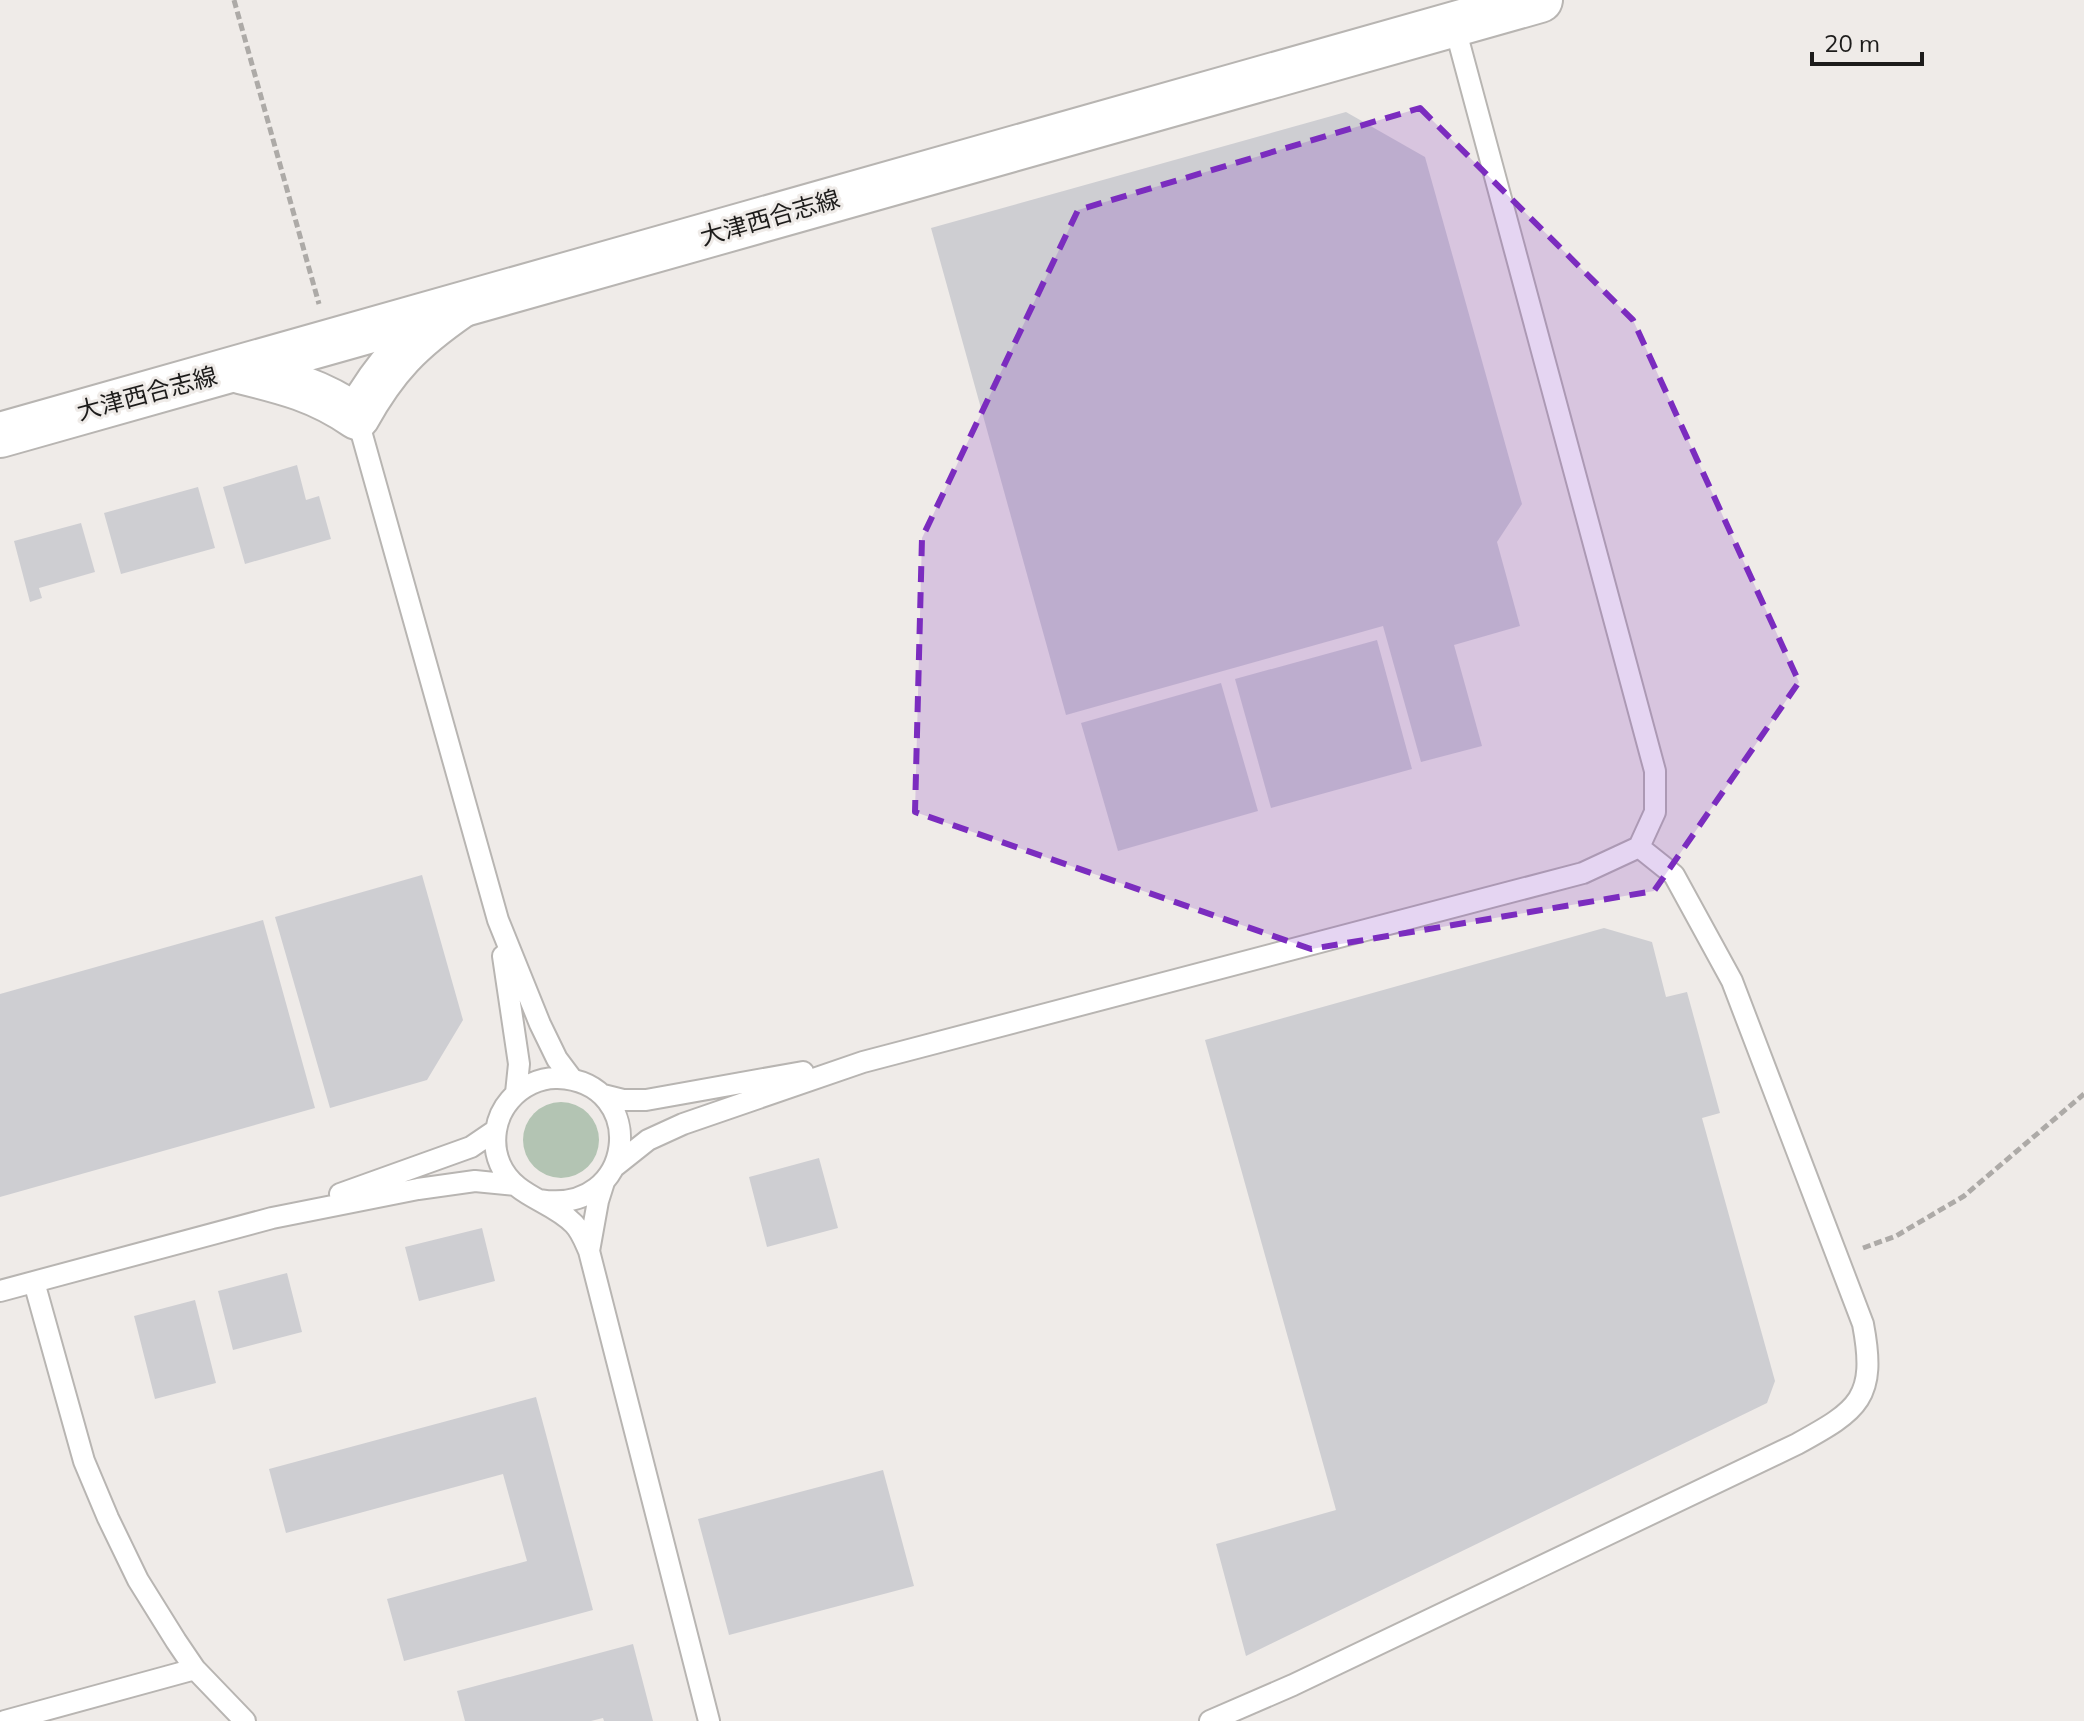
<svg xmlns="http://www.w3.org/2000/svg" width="2084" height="1721" font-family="Mulish,'Noto Sans JP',sans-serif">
<rect width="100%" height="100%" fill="#efebe8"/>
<!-- green -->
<path fill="#b3c4b3" d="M523 1140a38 38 0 1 1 76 0a38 38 0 1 1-76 0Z"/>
<!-- building -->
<path fill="#ceced2" d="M 1346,112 L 1425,157 L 1522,504 L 1497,542 L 1520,626 L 1454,645 L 1482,746 L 1421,762 L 1383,626 L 1066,715 L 931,228 Z
M 297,465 L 306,500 L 319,496 L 331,539 L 245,564 L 223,487 Z
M 198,487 L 215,548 L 121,574 L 104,513 Z
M 81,523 L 95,572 L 39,588 L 42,598 L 30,602 L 14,541 Z
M 1377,640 L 1412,769 L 1271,808 L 1235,679 Z
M 1221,683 L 1258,811 L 1118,851 L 1081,723 Z
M 422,875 L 463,1020 L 427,1080 L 330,1108 L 275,917 Z
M 263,920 L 315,1108 L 0,1197 L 0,994 Z
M 1604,928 L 1652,942 L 1666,997 L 1687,992 L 1720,1113 L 1702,1118 L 1775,1381 L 1767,1403 L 1246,1656 L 1216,1544 L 1336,1510 L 1205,1040 Z
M 819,1158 L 838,1228 L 767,1247 L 749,1177 Z
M 482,1228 L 495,1281 L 419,1301 L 405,1247 Z
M 287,1273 L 302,1332 L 233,1350 L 218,1291 Z
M 195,1300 L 216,1383 L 155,1399 L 134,1316 Z
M 536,1397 L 593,1610 L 404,1661 L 387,1599 L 527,1561 L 503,1474 L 286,1533 L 269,1469 Z
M 883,1470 L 914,1586 L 729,1635 L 698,1519 Z
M 633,1644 L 653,1721 L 604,1721 L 603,1718 L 591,1721 L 465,1721 L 457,1691 Z"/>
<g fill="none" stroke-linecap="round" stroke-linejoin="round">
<!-- service casing -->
<g stroke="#b8b5b2" stroke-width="24">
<path id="service" d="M 357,417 L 498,920 L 540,1024 L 557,1059 L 572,1079
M 503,956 L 519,1064 L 516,1093
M 603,1095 L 623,1100 L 646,1100 L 803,1072
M 614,1167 L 648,1140 L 683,1124 L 863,1062 L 1583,873 L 1639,847 L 1655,812 L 1655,771 L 1454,24
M 340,1194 L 471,1147 L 496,1130
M 540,1200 C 636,1216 650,1082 558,1078 C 540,1077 521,1087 510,1100 C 495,1117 491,1143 500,1164 C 514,1197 551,1200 574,1224 C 581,1231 585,1242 589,1251 L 709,1721
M 589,1251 L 598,1201 L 604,1182
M 34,1282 L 84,1461 L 108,1518 L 138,1580 L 176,1641 L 195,1669 L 245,1721
M 0,1291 L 272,1218 L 418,1189 L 475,1181 L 515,1185
M 5,1721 L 195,1669
M 1210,1721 L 1293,1685 L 1797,1444 C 1859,1410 1877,1398 1863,1324 L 1732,981 L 1674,875 L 1639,847"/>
</g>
<!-- tertiary casing -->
<g stroke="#b8b5b2" stroke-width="48">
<path id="tertiary" d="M 236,370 C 281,381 317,389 357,417 C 386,365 411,340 460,306"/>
</g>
<!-- secondary casing -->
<g stroke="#b8b5b2" stroke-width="48">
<path id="secondary" d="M 0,435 L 1540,0"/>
</g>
<!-- path -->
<path stroke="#adaaa7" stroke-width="5" stroke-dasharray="8 4" stroke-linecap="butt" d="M 234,0 L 319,304
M 1863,1248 L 1896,1236 L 1964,1196 L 2084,1094"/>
<!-- service -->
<use href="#service" stroke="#fff" stroke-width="20"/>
<!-- tertiary -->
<use href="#tertiary" stroke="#fff" stroke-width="44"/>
<!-- secondary -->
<use href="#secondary" stroke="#fff" stroke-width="44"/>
</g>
<!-- marked area -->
<path fill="#7b2cbf" fill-opacity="0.2" stroke="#7b2cbf" stroke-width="6" stroke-dasharray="16 10" stroke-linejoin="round" d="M 1420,108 L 1633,320 L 1799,682 L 1654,891 L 1311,949 L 915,812 L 922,538 L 1078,210 Z"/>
<g text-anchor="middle" stroke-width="6" stroke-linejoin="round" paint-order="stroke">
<!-- street labels -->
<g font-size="24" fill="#1d1c1b" stroke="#efebe8">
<text transform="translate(770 218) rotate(-16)" y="8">大津西合志線</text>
<text transform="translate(147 394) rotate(-15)" y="8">大津西合志線</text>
</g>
</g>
<!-- scale -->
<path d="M1812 52v12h110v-12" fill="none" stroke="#1d1c1b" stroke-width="4"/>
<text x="1824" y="52" font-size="24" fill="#1d1c1b" stroke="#efebe8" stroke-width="6" paint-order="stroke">20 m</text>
</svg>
